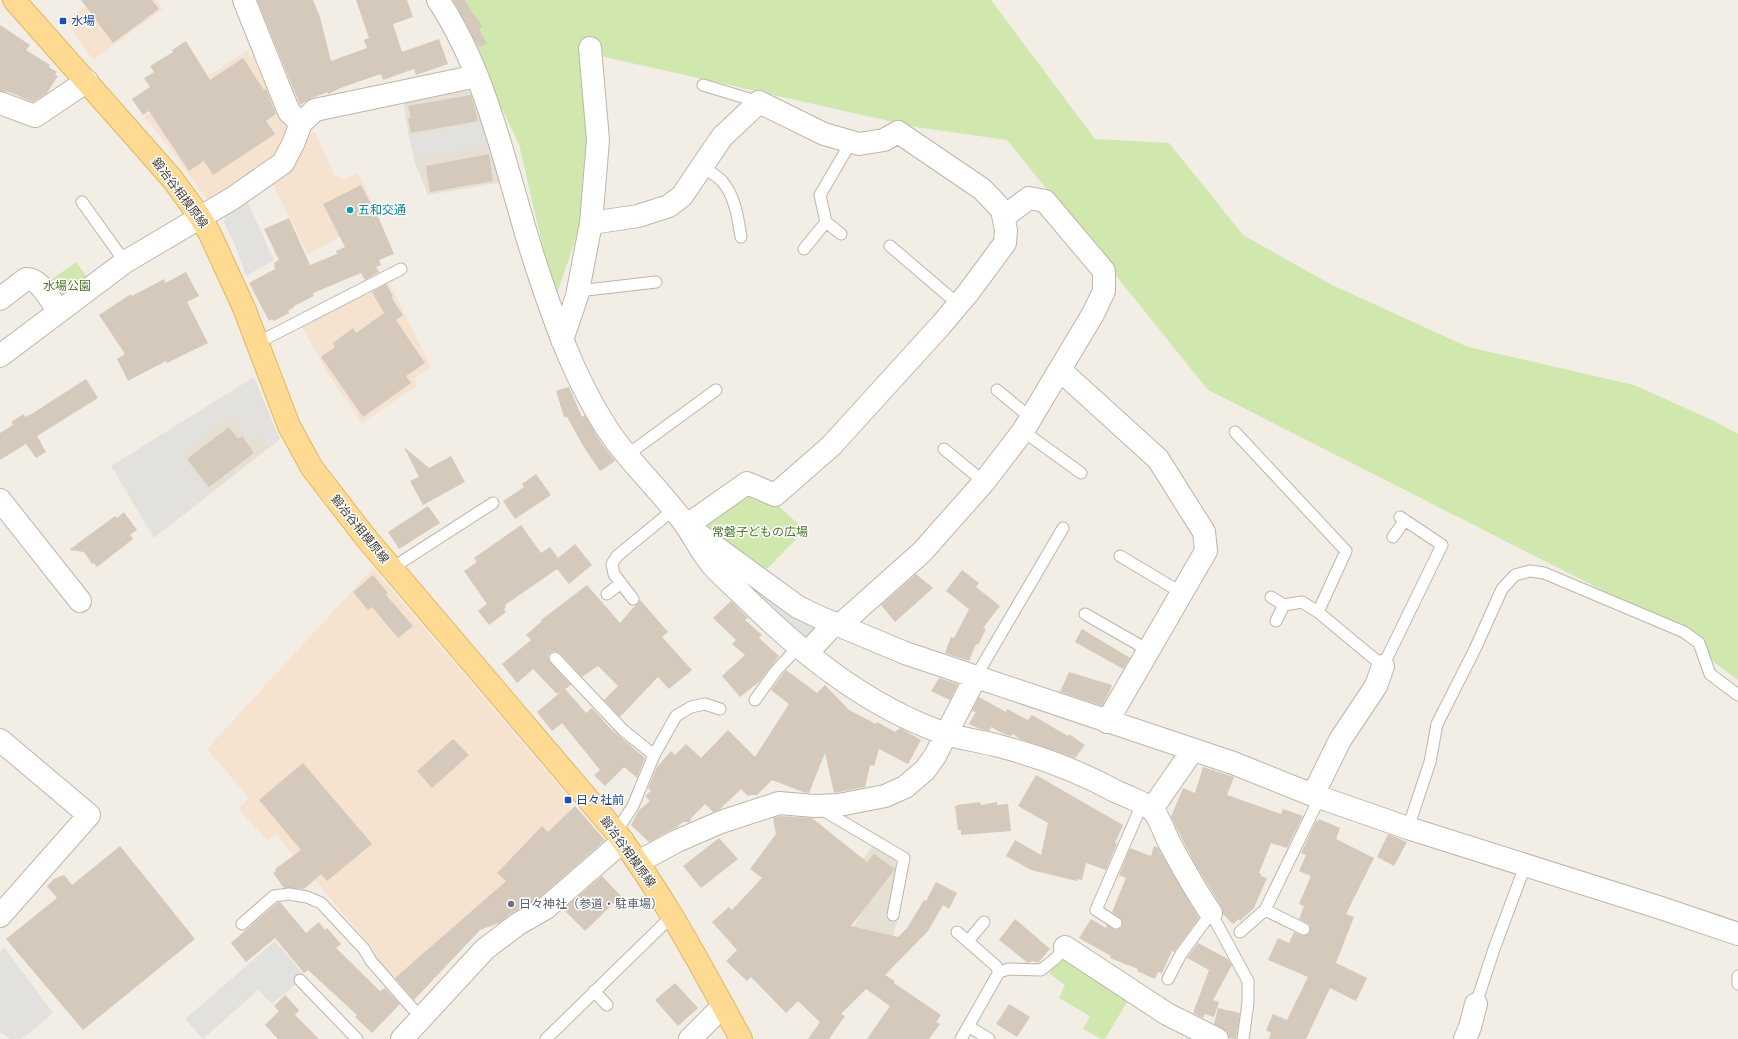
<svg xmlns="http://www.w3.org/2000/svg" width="1738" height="1039" font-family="'Work Sans','Noto Sans JP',sans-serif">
<rect width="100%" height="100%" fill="#f2eee5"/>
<!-- residential -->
<path fill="#e6dfd3" d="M 465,89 L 476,97 L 503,182 L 428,195 L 415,163 L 408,132 L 403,100 Z
M 258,398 L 263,399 L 280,439 L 210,494 L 184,462 L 184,451 L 232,414 Z
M 873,846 L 894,858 L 898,869 L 886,917 L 897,921 L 884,974 L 841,951 L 865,905 L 842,885 Z"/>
<!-- commercial -->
<path fill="#f5e3d0" d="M 94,0 L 156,0 L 163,9 L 93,60 L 66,20 Z
M 247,51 L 251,57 L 258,52 L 289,128 L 278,154 L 216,200 L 206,198 L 162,138 L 144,117 Z
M 315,132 L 335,176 L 344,179 L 358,173 L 378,216 L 308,254 L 272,182 L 297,161 L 300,146 L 304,137 Z
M 388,281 L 431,367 L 414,379 L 418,385 L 362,423 L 328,374 L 302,327 Z
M 373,568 L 566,794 L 561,799 L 571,810 L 548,832 L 542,826 L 497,873 L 506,881 L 395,979 L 375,958 L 374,950 L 276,835 L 268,841 L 238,809 L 249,798 L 207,749 Z"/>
<!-- green -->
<path fill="#d0e7ae" d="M 466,0 L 991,0 L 1095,139 L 1169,143 L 1243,235 L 1332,285 L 1468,347 L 1634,385 L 1714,421 L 1738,434 L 1738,680 L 1649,614 L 1208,390 L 1007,140 L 916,127 L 600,56 L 600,166 L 555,300 L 519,144 L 485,75 Z
M 76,262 L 93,285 L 58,310 L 41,287 Z
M 745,491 L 776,504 L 805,530 L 763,573 L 708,529 L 706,519 Z
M 1066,953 L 1130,997 L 1105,1039 L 1101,1039 L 1083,1029 L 1090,1016 L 1059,998 L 1065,985 L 1049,973 Z"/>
<!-- parking -->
<path fill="#e3e1dd" d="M 484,123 L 491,145 L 414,159 L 409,136 Z
M 247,201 L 274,260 L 246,276 L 236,247 L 224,223 L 226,214 Z
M 254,377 L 263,399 L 258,399 L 265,411 L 268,411 L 274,426 L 273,428 L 280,439 L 269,448 L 259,434 L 249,441 L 232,414 L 184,451 L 184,462 L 210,494 L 154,538 L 111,466 Z
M 719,558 L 823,628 L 808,644 Z
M 275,941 L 305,976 L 272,1004 L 258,990 L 203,1039 L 185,1019 Z
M 4,947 L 53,1013 L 22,1039 L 10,1039 L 0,1032 L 0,951 Z"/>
<!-- building -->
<path fill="#d4c9bb" d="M 81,0 L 152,0 L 159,9 L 113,43 Z
M 257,0 L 313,0 L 320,17 L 331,61 L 367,48 L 364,40 L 369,38 L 356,0 L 407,0 L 413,17 L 393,24 L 402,52 L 439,39 L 448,64 L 416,75 L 414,69 L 383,80 L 381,74 L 343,87 L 328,94 L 328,92 L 312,98 L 300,105 Z
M 454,0 L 465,0 L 472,13 L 478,19 L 482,27 L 479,29 L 487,44 L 478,47 L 453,1 Z
M 0,25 L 30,45 L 26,50 L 50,65 L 49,67 L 57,72 L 55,75 L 58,76 L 47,93 L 33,102 L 9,92 L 0,91 Z
M 186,41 L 210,80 L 243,58 L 264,90 L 266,89 L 276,114 L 266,121 L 275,134 L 213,175 L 204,161 L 189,171 L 149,111 L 143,115 L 132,99 L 150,87 L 144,78 L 154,72 L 150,66 L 173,52 L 172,50 Z
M 471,95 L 478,121 L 411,133 L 408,118 L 411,118 L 408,106 Z
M 489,154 L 493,181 L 430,192 L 426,166 Z
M 361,185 L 380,221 L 394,254 L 379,260 L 381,265 L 376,267 L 379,272 L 365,280 L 361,273 L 313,293 L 314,296 L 294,306 L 294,307 L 288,311 L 289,313 L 274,321 L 272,319 L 269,321 L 249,283 L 275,269 L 274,263 L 279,260 L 264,229 L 289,218 L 310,265 L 337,254 L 336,251 L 345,247 L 323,204 Z
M 186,272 L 199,296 L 187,302 L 208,343 L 167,363 L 166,361 L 128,381 L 117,359 L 125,354 L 99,315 L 131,294 L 132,296 L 164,279 L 165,283 Z
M 386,284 L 393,296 L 391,297 L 403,315 L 396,320 L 425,363 L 406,376 L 411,383 L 363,417 L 321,357 L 335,347 L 333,343 L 353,328 L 356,333 L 384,313 L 372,292 Z
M 86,379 L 98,398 L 37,436 L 46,452 L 36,458 L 26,444 L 0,460 L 0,433 L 13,425 L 11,422 L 24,414 L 25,417 L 33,413 Z
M 569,387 L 582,417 L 585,415 L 601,443 L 615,461 L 600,471 L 585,449 L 567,417 L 564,417 L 556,391 Z
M 229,427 L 238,439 L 242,436 L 254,453 L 209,487 L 187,459 Z
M 404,447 L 429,468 L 451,456 L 465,482 L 423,505 L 410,481 L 419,477 Z
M 536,474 L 551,495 L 515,519 L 503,501 L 524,487 L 522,484 Z
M 428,506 L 440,523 L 399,549 L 388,532 Z
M 124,512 L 137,530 L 130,535 L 133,539 L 97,567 L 94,563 L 92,564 L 84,552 L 69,550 L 115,516 L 117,518 Z
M 521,525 L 541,553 L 550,547 L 558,558 L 575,544 L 592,565 L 569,584 L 557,569 L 505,605 L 506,607 L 504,609 L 506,612 L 489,625 L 478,611 L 487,604 L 464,571 L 477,562 L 474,558 Z
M 962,570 L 979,583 L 976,587 L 1000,606 L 983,628 L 986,629 L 978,645 L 976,644 L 969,661 L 945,653 L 951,637 L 954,638 L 969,609 L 946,591 Z
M 916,574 L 933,588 L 895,622 L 881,605 Z
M 373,575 L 388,593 L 386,595 L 413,626 L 398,638 L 372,607 L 368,610 L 353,592 Z
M 587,585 L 620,623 L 640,600 L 668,632 L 662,637 L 692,670 L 669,689 L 658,677 L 620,717 L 604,700 L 618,686 L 598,666 L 582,677 L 560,653 L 554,651 L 550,653 L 548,656 L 550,662 L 571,685 L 565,689 L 586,713 L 592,708 L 610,728 L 645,758 L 637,778 L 624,767 L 605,786 L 594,775 L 600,770 L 562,723 L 552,731 L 537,712 L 562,691 L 557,694 L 533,669 L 517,683 L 502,664 L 531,640 L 526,635 L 542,621 L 541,620 Z
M 731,601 L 748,618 L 745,620 L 762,635 L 759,638 L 779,656 L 759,682 L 740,697 L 722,676 L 745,655 L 732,644 L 736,640 L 713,618 Z
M 1082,629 L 1130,658 L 1123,669 L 1075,642 Z
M 786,670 L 817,693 L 825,685 L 849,710 L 876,724 L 877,722 L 895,732 L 900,728 L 921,740 L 908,764 L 879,749 L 874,766 L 870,765 L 865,787 L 834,793 L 825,753 L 809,793 L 803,792 L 772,780 L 757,795 L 750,795 L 748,796 L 741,789 L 719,810 L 713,812 L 705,804 L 691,818 L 690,822 L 683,822 L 677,827 L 649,842 L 631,825 L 639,810 L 650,801 L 645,796 L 651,791 L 648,788 L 657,767 L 671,751 L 675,755 L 686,744 L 701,758 L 728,730 L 755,757 L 789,704 L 771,690 Z
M 1069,672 L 1112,685 L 1109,693 L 1102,706 L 1060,692 Z
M 939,678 L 958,684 L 950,700 L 931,691 Z
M 979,697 L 1006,712 L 1007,709 L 1028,720 L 1032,715 L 1068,736 L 1069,734 L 1085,745 L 1075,758 L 1020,739 L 1013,734 L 1011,736 L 1004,734 L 991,727 L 989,731 L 978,728 L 969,724 L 976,712 L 972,711 Z
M 453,739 L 469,755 L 432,788 L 417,771 Z
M 303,763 L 372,844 L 327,881 L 321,874 L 304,889 L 284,888 L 273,873 L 276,871 L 275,869 L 301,850 L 259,800 Z
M 1203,767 L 1234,777 L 1227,795 L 1281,814 L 1283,809 L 1303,816 L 1287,848 L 1271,843 L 1259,873 L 1261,874 L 1261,876 L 1267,878 L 1254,908 L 1240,921 L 1239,919 L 1233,924 L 1223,914 L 1221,906 L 1195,864 L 1171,817 L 1183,788 L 1195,793 Z
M 1036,775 L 1123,825 L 1115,843 L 1117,843 L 1106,870 L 1086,863 L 1082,880 L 1077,879 L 1077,881 L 1031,870 L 1006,856 L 1015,840 L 1041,855 L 1048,823 L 1018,806 Z
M 980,802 L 981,805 L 997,802 L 997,805 L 1008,804 L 1011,831 L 961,835 L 961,830 L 958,830 L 955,806 L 957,806 L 957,805 Z
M 575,806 L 605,840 L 539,898 L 512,913 L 499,923 L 480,930 L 414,1000 L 395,978 L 506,881 L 497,873 L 542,826 L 548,832 Z
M 780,816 L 812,818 L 867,862 L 874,854 L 895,869 L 851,926 L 898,937 L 907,928 L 924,900 L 926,901 L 936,882 L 957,893 L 949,909 L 943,905 L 928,931 L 885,975 L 895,981 L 894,983 L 941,1015 L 936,1022 L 940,1024 L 929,1039 L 867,1039 L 890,1006 L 866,989 L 841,1014 L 845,1016 L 829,1039 L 808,1039 L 820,1022 L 798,1001 L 786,1013 L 751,977 L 747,981 L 726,961 L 737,950 L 712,922 L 729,907 L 732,910 L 762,878 L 750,869 L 776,834 L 773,818 Z
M 1319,819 L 1340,828 L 1336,839 L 1374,858 L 1346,914 L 1354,917 L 1336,963 L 1367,978 L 1356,1001 L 1330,988 L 1306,1039 L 1269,1039 L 1271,1033 L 1266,1030 L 1273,1014 L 1287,1020 L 1308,977 L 1268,960 L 1278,938 L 1289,943 L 1294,932 L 1304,936 L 1310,932 L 1310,925 L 1299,919 L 1304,906 L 1299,904 L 1311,876 L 1299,871 L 1306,855 L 1301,853 L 1316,821 L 1318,821 Z
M 1388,834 L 1407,842 L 1394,866 L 1377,857 Z
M 719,838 L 738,859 L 701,888 L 683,866 Z
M 120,846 L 195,939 L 83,1030 L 6,939 L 57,898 L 47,886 L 54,879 L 64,875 L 72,885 Z
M 1154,846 L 1158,848 L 1199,918 L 1174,952 L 1172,951 L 1162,973 L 1158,972 L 1155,979 L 1137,971 L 1138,969 L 1110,958 L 1111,956 L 1079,938 L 1091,919 L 1106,928 L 1107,925 L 1116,930 L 1122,927 L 1122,920 L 1112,912 L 1126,878 L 1119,875 L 1130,848 L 1151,856 Z
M 602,876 L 621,896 L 585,931 L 563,909 Z
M 280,902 L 306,933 L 319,922 L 325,930 L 327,928 L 341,944 L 336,948 L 380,991 L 385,988 L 400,1004 L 372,1033 L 355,1017 L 357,1015 L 308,970 L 304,973 L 275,938 L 246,962 L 231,943 L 277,903 Z
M 1015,919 L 1050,949 L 1038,963 L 1033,961 L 1028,963 L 999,940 Z
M 1198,943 L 1228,959 L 1232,965 L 1213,1000 L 1219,1002 L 1214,1017 L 1205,1014 L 1203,1018 L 1193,1013 L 1209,970 L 1187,958 Z
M 675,983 L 698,1008 L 678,1026 L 655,1000 Z
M 285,995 L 299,1010 L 295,1015 L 319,1039 L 278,1039 L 265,1025 L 279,1011 L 274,1006 Z
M 1009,1004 L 1030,1017 L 1017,1037 L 996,1024 Z
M 1218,1008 L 1240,1013 L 1236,1039 L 1229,1038 L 1227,1032 L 1214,1024 Z"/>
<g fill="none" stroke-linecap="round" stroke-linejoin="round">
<!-- lane casing -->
<g stroke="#beb5a8" stroke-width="13">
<path id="lane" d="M 703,85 L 759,102
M 702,166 C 708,171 716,175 722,181 C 735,196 738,218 741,237
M 82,202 L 125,262
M 826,222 L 841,234
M 890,246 L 958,304
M 804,249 L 826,222 L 820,195 L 851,142
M 578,291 L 656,282
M 257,343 L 401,269
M 997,390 L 1031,418
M 1023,431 L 1081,473
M 1235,432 L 1346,551 L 1318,612
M 944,449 L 984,482
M 627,455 L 716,390
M 1393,537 L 1405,520
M 1120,556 L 1182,593
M 392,568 L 493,503
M 607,594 L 621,583
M 1271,597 L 1284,605 L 1302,602 L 1318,612 L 1383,666 L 1442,545 L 1400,517
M 633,599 L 614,574 L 612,564 L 617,556 L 673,510
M 1085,614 L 1148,650
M 1276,621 L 1284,605
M 555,658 L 623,730 L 654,755
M 975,678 L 1063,528
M 755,700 L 775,672 L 799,646
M 821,809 L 904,858 L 893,915
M 1408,828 L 1430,762 L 1437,724 L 1475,649 L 1502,589 L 1515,575 L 1530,571 L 1544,573 L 1684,632 L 1699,643 L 1710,674 L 1738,695
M 616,832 L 633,806 L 654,755 L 676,716 L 691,707 L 705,704 L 720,709
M 1265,910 L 1304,929
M 1116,923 L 1096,910 L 1142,804
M 242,924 L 274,896 L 289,894 L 307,897 L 321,903 L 364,949 L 371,961 L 413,1009
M 957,932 L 996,966 L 999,972
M 1240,932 L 1265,910 L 1320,797
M 968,941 L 984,922
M 1738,976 L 1738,984
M 1168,979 L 1181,954 L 1211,913 L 1248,981 L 1248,1003 L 1243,1039
M 300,980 L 357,1039
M 594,991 L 607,1005
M 1476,1004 L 1494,949 L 1525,866
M 968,1026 L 989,1039
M 546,1039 L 673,915
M 961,1039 L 999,972 L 1009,969 L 1041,970 L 1056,958 L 1065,947"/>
</g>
<!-- street casing -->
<g stroke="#beb5a8" stroke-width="24">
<path id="street" d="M 244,0 L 289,112 L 301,123
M 438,0 C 488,75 506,171 533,256 C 553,318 575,382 612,436 C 634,467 663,493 685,524 C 695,538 702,554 713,566 C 725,579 738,590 750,602 C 806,657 868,706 943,733 C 961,739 981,741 999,746 C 1041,757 1079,771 1117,792 C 1125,795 1146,804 1151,809 C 1158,814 1165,834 1169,842 C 1183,868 1195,890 1211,913
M 0,103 L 35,116 L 87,81
M 591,223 L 638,216 L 669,206 L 682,196 L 722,137 L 759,102 L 824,134 L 859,144 L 884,140 L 898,132 L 982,189 L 1002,210 L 1006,230 L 1005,243 L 968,293 L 941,325 L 831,446 L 775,495 L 747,483 L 686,526
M 0,299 L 26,279 C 40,278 50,300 58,310
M 562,340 L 577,296 L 591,223 L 598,140 L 590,48
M 0,356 L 125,262 L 233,198 L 283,163 L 293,144 L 301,123 L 315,110 L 477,76
M 1060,370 L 1158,459 L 1204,532 L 1206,551 L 1107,722
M 0,500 L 80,601
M 695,532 L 798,607 L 819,617 L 905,653 L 1233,763 L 1313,795 L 1408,828 L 1661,908 L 1738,934
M 840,625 L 922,552 L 984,482 L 1023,431 L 1093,314 L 1104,291 L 1104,271 L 1045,201 L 1029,198 L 1005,216
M 807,653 L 835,623
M 0,740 L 89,815 L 0,916
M 1313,795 L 1340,740 L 1376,686 L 1383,666
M 1152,809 L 1192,751
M 638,862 L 677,841 L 721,822 L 779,803 L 815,806 L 839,805 L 885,796 L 905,787 L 925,770 L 935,756 L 975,678
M 1065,947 L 1167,1014 L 1217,1039
M 402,1039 L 485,949 L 518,924 L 546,908 L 623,841
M 690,1039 L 723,1006
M 1465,1039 L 1470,1027 L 1476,1004"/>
</g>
<!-- primary casing -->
<g stroke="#e3b663" stroke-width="24">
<path id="primary" d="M 14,0 L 146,149 L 173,180 L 200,217 L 210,234 L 244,308 L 289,426 L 312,468 L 366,538 L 616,832 C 665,897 702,968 741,1039"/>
</g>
<!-- lane -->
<use href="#lane" stroke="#fff" stroke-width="11"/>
<!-- street -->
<use href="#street" stroke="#fff" stroke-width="22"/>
<!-- primary -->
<use href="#primary" stroke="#feda93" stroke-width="22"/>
</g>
<!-- markers -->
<g fill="#1a4fb4" stroke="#fff" stroke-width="1.5">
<rect x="59" y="17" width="8" height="8" rx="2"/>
<rect x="564" y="796" width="8" height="8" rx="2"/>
</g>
<circle fill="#0f9aa8" stroke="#fff" stroke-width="1.5" cx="350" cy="210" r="4"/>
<circle fill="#6b7280" stroke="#fff" stroke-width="1.5" cx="511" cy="904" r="4"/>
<g text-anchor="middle" stroke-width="3" stroke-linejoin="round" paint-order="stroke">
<!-- transit labels -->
<g font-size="12" fill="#164399" stroke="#fff" text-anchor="start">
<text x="71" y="25">水場</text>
<text x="576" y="804">日々社前</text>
</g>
<!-- street labels -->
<g font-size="12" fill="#453e35" stroke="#fff">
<text transform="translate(180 193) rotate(53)" y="4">鍛冶谷相模原線</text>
<text transform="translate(360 529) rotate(51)" y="4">鍛冶谷相模原線</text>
<text transform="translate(628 852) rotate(54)" y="4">鍛冶谷相模原線</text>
</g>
<!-- culture labels -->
<g font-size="12" fill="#0d838f" stroke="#fff" text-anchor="start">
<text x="358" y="214">五和交通</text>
</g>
<!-- park labels -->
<g font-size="12" fill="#497628" stroke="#fff">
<text x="67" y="290">水場公園</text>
<text x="760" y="536">常磐子どもの広場</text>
</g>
<!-- worship labels -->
<g font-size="12" fill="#5b616d" stroke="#fff" text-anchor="start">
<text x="519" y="908">日々神社（参道・駐車場）</text>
</g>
</g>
</svg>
